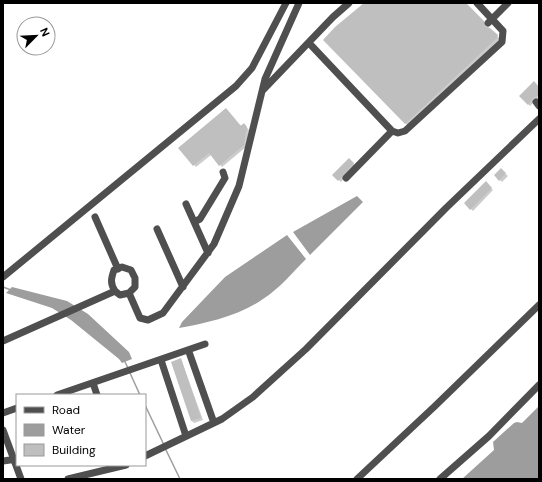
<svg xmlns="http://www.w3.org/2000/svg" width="542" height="482" font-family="'DM Sans',sans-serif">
<rect width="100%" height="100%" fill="#fff"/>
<!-- water -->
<path fill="#9d9d9d" d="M 357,196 L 363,202 L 310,255 L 293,232 Z
M 287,235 L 306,259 C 293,272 279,289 263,299 C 239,316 207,323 179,328 L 182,322 L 225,277 Z
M 12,287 L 67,301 L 88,314 L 129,352 L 132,359 L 122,363 L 119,359 L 71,320 L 52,308 L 6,293 Z
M 539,406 L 539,479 L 462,479 L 494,450 L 493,442 L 514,423 L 517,422 L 522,423 Z"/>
<!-- shadow -->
<path fill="#0003" d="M 364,3 L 464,3 L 486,25 L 486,28 L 489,28 L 500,39 L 500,41 L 408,126 L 324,40 Z
M 539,88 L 539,97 L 530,106 L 520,96 Z
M 244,124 L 249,130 L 246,147 L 222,167 L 211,155 L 196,167 L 180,148 Z
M 349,159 L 355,165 L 341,182 L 333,175 Z
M 501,169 L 508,176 L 502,182 L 495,175 Z
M 486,183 L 493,190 L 473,211 L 465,203 Z
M 181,359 L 203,420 L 194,423 L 192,421 Z"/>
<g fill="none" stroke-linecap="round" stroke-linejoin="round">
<!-- stream -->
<path stroke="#9d9d9d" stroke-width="1.5" d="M 3,287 L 11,290
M 124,360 L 128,368
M 130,373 L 140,395
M 145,405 L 164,445
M 165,448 L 180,479"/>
</g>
<!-- building -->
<path fill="#bfbfbf" d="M 364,3 L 466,3 L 484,21 L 484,26 L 490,28 L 498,35 L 497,38 L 405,124 L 323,40 L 335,27 Z
M 534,81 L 539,87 L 539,95 L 533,98 L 528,105 L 519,96 Z
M 226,108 L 241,126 L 244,123 L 247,127 L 244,145 L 219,166 L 209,153 L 193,166 L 178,148 Z
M 349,158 L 354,163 L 338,181 L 332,175 Z
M 501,168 L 506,173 L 499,181 L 494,175 Z
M 486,181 L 492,188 L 470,210 L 464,203 Z
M 181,358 L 201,418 L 191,421 L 171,362 Z"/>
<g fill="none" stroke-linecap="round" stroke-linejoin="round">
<!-- minor -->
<path stroke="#4f4f4f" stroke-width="7" d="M 488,23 L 508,3
M 309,43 L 392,131 L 398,133 L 405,131 L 502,42 L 503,31 L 477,3
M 263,90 L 333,17 L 349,3
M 536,102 L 539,106
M 346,178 L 392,131
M 186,204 L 208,253
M 95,217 L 118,269
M 194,222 L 200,219 L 225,178 L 223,172
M 157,229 L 183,287
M 3,277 L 236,86 L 252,68 L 286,3
M 115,291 C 110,283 111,279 114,270 L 122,267 L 131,270 L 135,278 L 135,287 L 129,293
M 3,341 L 115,291 L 120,295 L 129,293 L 140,318 L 148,320 L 163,313 L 214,244 L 239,186 L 265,79 L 299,3
M 189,352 L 214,423
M 161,360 L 186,436
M 93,383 L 97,395
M 57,395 L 205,344
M 3,413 L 17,408
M 3,430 L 21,479
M 145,456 L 222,419 L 253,397 L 306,349 L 446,208 L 539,119
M 3,461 L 17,459
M 68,479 L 126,465
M 357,479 L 435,406 L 539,305
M 440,479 L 489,436 L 539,385"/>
</g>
<!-- border -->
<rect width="542" height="482" fill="none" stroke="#000000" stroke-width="8"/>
<!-- legend -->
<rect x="16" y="394" width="130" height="72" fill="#ffffff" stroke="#999999"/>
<rect x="24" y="407" width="20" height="6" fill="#4f4f4f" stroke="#999999"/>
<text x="52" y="414" font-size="12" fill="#000000">Road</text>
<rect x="24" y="424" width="20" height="12" fill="#9d9d9d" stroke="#999999"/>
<text x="52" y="434" font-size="12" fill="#000000">Water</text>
<rect x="24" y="444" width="20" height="12" fill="#bfbfbf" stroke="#999999"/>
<text x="52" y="454" font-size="12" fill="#000000">Building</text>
<!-- north arrow -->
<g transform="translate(36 36) rotate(66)"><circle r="19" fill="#ffffff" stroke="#999999"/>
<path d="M0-3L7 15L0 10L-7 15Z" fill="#000000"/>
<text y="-6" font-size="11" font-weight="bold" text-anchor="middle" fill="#000000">N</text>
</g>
</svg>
